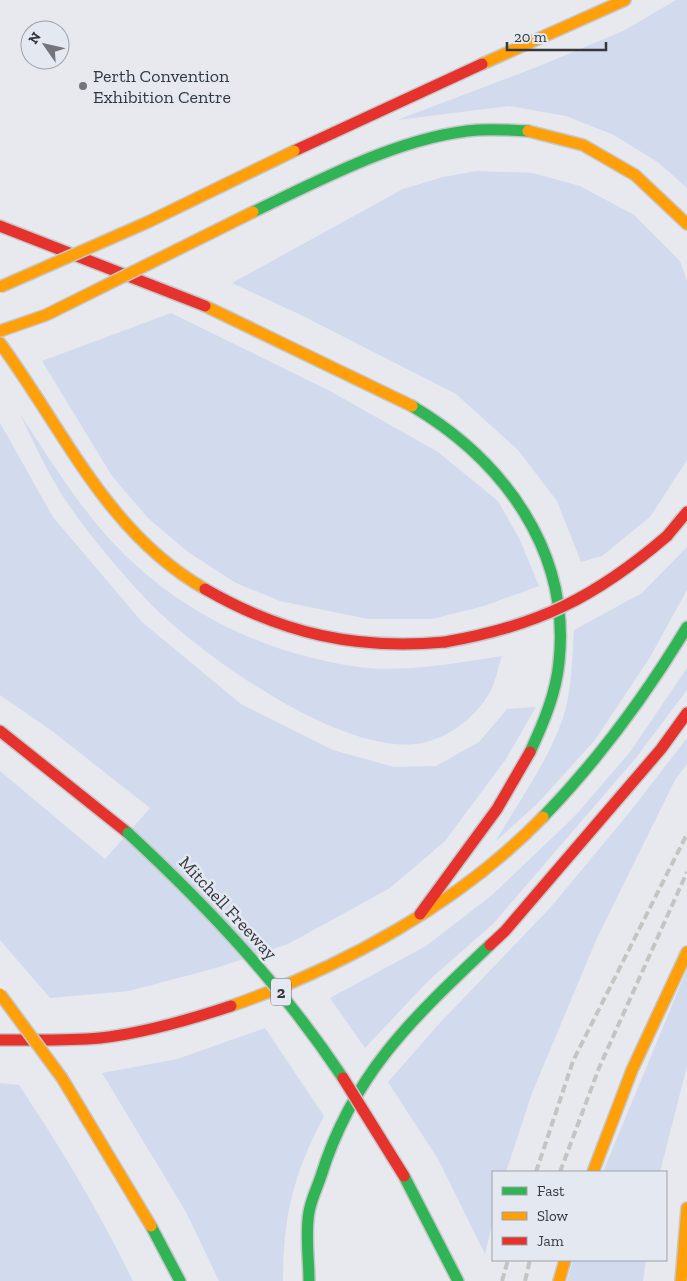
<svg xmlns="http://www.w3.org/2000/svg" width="687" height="1281" font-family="'Zilla Slab',serif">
<rect width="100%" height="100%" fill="#e7e9ee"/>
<!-- green -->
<path fill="#d2daed" d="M 676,0 L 687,0 L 687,188 L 659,163 L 614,135 L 566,116 L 509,106 L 397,120 L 542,65 L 623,31 Z
M 477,171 L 533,173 L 580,186 L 634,215 L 680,261 L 687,281 L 687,460 L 650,517 L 602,556 L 581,562 L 557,501 L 518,450 L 456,394 L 301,315 L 232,283 L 403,189 L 443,177 Z
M 171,313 L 330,391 L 438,452 L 498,501 L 520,540 L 539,586 L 484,606 L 432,619 L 368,619 L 280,601 L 236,583 L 188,552 L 148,518 L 112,476 L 42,361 Z
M 20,414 C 51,461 81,511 121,551 C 184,615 270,655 359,667 C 406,673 455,663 502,656 C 498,667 496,681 490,692 C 477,715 453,735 426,742 C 350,763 195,652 145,598 C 117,568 89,535 66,501 C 48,474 34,443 20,414 Z
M 0,423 L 53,517 L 142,622 L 241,704 L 333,750 L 394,767 L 436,766 L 479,742 L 507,709 L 536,707 L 506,759 L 445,841 L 390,888 L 288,944 L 216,968 L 129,991 L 50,998 L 0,940 L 0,771 L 105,859 L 150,808 L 52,731 L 0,695 Z
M 687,547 L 687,590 L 649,659 L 595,740 L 539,802 L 495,842 C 518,803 546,764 562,721 C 572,693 572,660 574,630 L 642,593 Z
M 687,668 L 687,690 L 635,759 L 493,924 L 428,981 L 365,1048 L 330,998 L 426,946 L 492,895 L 574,817 L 630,752 Z
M 687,738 L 687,764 L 675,780 L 597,938 L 532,1093 L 506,1172 L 493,1172 L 493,1220 L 485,1254 L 438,1159 L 388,1082 L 437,1026 L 550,908 L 629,813 Z
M 687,969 L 687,1066 L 660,1172 L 603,1172 Z
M 265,1028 L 324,1116 C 294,1173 283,1216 283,1281 L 219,1281 L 186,1212 L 102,1073 L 177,1059 Z
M 0,1083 L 19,1085 C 61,1148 100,1213 133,1281 L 0,1281 Z
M 573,1260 L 646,1260 L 643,1281 L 567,1281 Z"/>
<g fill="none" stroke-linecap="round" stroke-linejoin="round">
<!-- fast casing -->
<g stroke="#c6c7ca" stroke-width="14">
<path id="fast" d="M 253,212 C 320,180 404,135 478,130 C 495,129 512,130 528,131
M 412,406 C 503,460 571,551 559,662 C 556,694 543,724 530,752
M 543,817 C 598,760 646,695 687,627
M 404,1176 L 458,1281
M 151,1226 L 180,1281
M 309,1281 C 309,1259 305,1234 309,1212 C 311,1200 317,1188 321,1176 C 353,1073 414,1017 490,945"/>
</g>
<!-- slow casing -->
<g stroke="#c6c7ca" stroke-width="14">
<path id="slow" d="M 482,64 L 625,0
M 528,131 L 583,145 L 635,175 L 687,224
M 205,306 L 412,406
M 0,343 C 64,430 107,533 205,589
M 231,1006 C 345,966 458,904 543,817
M 593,1172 L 632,1070 L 687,952
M 559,1281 L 565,1260
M 681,1281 L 687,1208"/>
</g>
<!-- jam casing -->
<g stroke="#c6c7ca" stroke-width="14">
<path id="jam" d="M 294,151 L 482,64
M 0,226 L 205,306
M 667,536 L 687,512
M 205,589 C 283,634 356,650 445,642
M 0,731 L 128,833
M 420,914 L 497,809 L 530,752
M 490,945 L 505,931 L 661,749 L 687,713
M 0,1040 C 33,1040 67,1041 100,1038 C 145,1033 189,1020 231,1006"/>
</g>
<!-- fast -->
<use href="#fast" stroke="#30b455" stroke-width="11"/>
<!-- slow -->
<use href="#slow" stroke="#ff9f0a" stroke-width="11"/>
<!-- jam -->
<use href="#jam" stroke="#e5322d" stroke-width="11"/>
<!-- rail -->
<path stroke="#c3c4c4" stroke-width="4" stroke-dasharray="8 4" stroke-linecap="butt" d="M 536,1172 L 573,1061 L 687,834
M 560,1172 L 599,1068 L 687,872
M 502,1281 L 508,1260
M 525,1281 L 530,1260"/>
<!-- fast-bridge casing -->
<g stroke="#c6c7ca" stroke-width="14" stroke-linecap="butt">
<path id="fast-bridge" d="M 128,833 C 210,909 281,985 343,1078"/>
</g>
<!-- slow-bridge casing -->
<g stroke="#c6c7ca" stroke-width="14" stroke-linecap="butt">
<path id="slow-bridge" d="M 0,287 L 148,222 L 294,151
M 0,331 L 46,315 L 253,212
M 0,994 L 62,1078 L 151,1226"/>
</g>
<!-- jam-bridge casing -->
<g stroke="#c6c7ca" stroke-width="14" stroke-linecap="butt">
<path id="jam-bridge" d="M 445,642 C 538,626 596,597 667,536
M 343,1078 L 404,1176"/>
</g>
<!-- fast-bridge -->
<use href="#fast-bridge" stroke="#30b455" stroke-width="11"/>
<!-- slow-bridge -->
<use href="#slow-bridge" stroke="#ff9f0a" stroke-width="11"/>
<!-- jam-bridge -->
<use href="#jam-bridge" stroke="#e5322d" stroke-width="11"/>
</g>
<!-- markers -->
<circle fill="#74757a" stroke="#e4e8f1" stroke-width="2" cx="83" cy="86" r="5"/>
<g text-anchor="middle" stroke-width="5" stroke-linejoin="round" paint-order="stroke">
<!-- shield labels -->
<rect fill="#e4e8f1" stroke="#6a6c72" stroke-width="1" x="271" y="978.5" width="20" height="27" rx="4"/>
<g font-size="16" font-weight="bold" fill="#36373b">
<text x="281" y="998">2</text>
</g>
<!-- poi labels -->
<g font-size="18" fill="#36373b" stroke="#e4e8f1" text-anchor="start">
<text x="93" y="82">Perth Convention<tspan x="93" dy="21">Exhibition Centre</tspan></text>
</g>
<!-- street labels -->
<g font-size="18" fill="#36373b" stroke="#e4e8f1">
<text transform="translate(228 908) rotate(47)" y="6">Mitchell Freeway</text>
</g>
</g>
<!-- legend -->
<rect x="492" y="1171" width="175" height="90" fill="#e4e8f1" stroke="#9ea1a8"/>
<rect x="502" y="1187" width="25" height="8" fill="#30b455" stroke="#9ea1a8"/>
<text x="537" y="1196" font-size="15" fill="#36373b">Fast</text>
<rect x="502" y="1212" width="25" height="8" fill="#ff9f0a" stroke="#9ea1a8"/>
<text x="537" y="1221" font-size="15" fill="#36373b">Slow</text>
<rect x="502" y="1237" width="25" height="8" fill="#e5322d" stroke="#9ea1a8"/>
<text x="537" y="1246" font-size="15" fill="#36373b">Jam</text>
<!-- north arrow -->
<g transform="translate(45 45) rotate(304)"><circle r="24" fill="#e4e8f1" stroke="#9ea1a8"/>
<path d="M0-4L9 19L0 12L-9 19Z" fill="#74757a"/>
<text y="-8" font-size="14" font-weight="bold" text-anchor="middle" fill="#36373b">N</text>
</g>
<!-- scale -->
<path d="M507 42v8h99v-8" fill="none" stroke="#36373b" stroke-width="2.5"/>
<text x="514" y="42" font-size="15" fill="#36373b" stroke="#e4e8f1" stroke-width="4" paint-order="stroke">20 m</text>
</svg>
